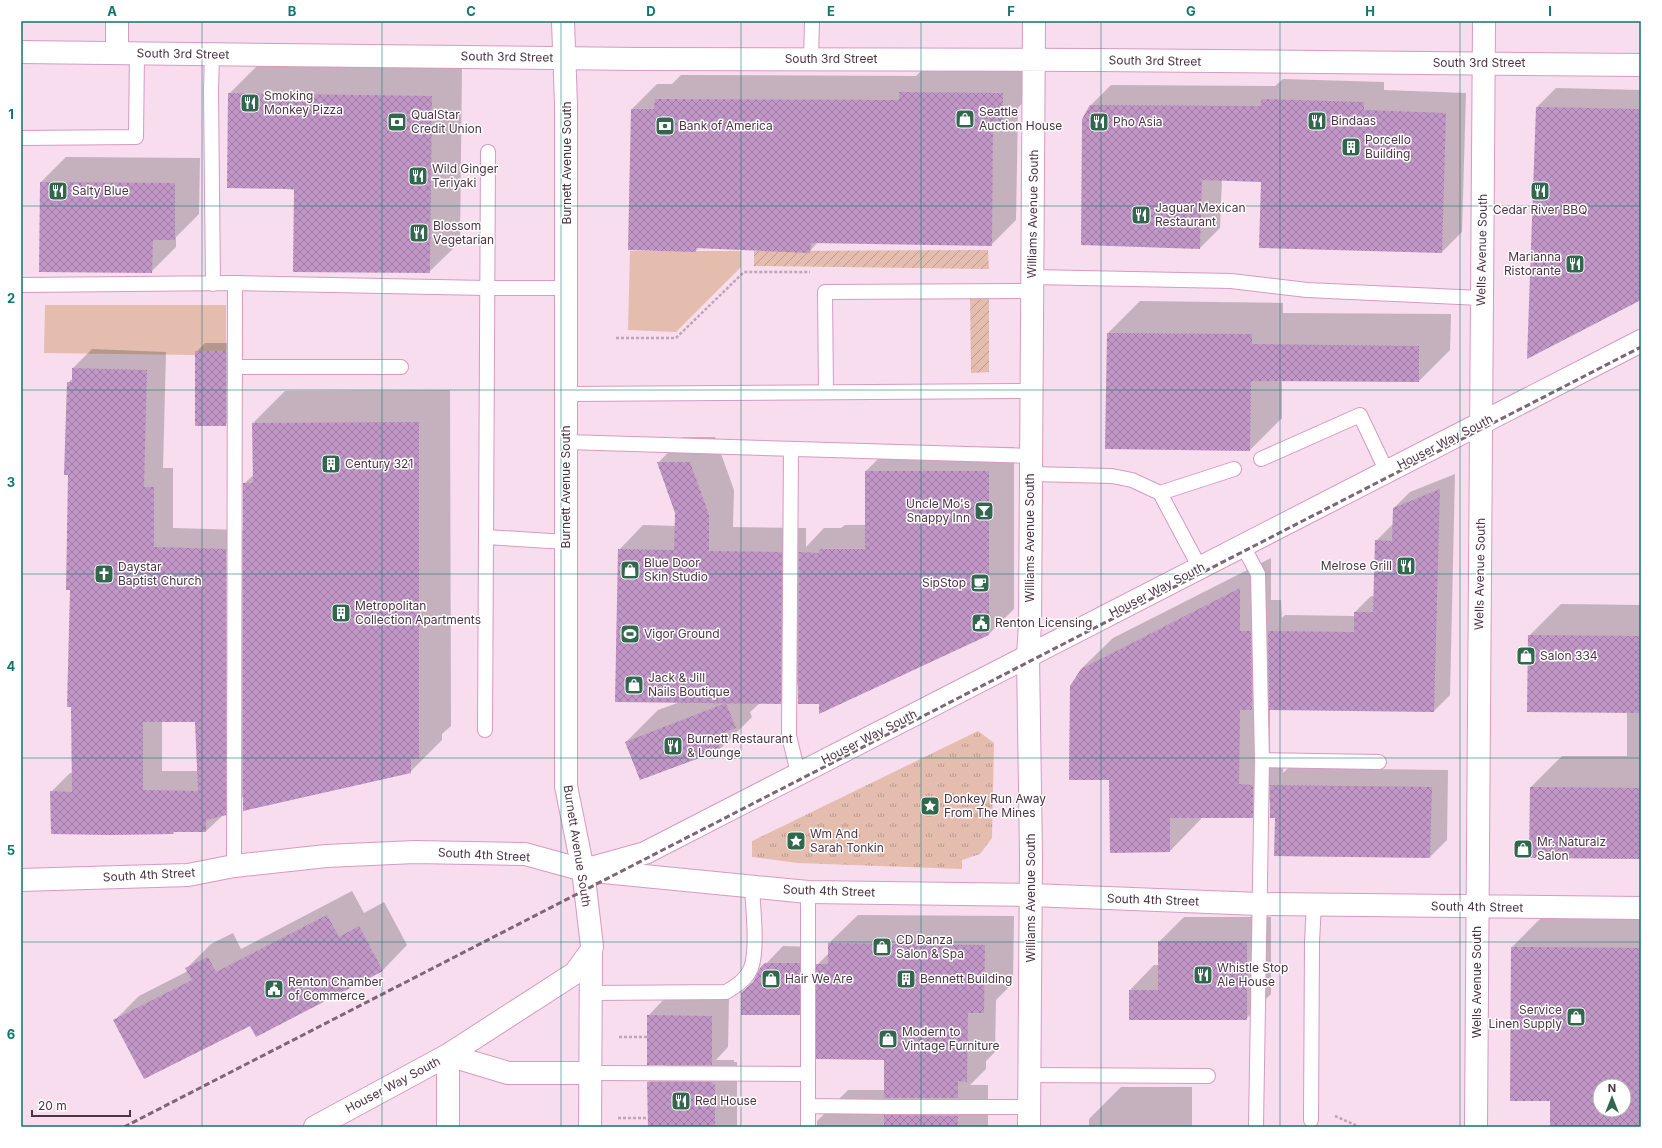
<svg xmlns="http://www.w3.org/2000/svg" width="1662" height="1148" font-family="Inter,sans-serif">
<defs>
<pattern id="park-tufts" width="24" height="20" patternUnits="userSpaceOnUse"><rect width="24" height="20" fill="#e4bdae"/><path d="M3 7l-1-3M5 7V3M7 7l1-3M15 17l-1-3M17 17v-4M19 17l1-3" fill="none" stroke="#bb9a8f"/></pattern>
<pattern id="garden-furrows" width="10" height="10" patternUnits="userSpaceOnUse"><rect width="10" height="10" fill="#e4bdae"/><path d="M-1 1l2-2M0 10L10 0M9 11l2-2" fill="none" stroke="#bb9a8f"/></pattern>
<pattern id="building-cross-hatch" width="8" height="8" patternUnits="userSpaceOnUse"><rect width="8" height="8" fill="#c097c6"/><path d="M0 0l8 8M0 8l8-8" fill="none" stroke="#9e7ca2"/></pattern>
</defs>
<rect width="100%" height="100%" fill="#f7dded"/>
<!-- grass -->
<path fill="#e4bdae" d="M 630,251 L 741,251 L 741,267 L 676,332 L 628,330 Z
M 45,305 L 226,305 L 226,351 L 195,355 L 44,353 Z"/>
<!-- park -->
<path fill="url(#park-tufts)" d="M 978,731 L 994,743 L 992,838 L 980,854 L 962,860 L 962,869 L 798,863 L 752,857 L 752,841 Z"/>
<!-- garden -->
<path fill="url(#garden-furrows)" d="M 988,250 L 989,269 L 754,266 L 754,251 Z
M 970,294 L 989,294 L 989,372 L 971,373 Z"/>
<!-- shadow -->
<path fill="#0003" fill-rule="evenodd" d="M 260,63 L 462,66 L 460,242 L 429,272 L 295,190 L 268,187 L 229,94 Z
M 925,67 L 1027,69 L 1027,98 L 1018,108 L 1016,220 L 991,245 L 818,242 L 809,252 L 699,247 L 696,251 L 632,109 L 657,84 L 672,84 L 681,75 L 916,76 Z
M 1283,79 L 1384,82 L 1384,90 L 1466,93 L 1462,232 L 1442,252 L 1262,181 L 1222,179 L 1220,228 L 1200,248 L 1091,105 L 1111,85 L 1275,86 Z
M 1556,88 L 1641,90 L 1641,299 L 1537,107 Z
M 66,157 L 200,158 L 199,214 L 176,237 L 176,247 L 151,272 L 40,271 L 41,182 Z
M 1140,301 L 1283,303 L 1283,313 L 1451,314 L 1450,350 L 1419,381 L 1282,380 L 1282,418 L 1250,450 L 1108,333 Z
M 205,343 L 234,343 L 234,416 L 225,425 L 196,352 Z
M 92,349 L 166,352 L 163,468 L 173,468 L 173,528 L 244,530 L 244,484 L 254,474 L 253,423 L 285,391 L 450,390 L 451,726 L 442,734 L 442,740 L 410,772 L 244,796 L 206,831 L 176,831 L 173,833 L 51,792 L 70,773 L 73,773 L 68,383 L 73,378 L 73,368 ZM 162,721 L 196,721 L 198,771 L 162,771 Z
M 683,437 L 715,437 L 734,490 L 733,527 L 806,528 L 806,547 L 824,528 L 841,528 L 845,525 L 866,525 L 866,471 L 891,446 L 1014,447 L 1014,609 L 989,634 L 820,703 L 799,684 L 780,703 L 760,703 L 750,712 L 752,717 L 720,749 L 626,742 L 658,710 L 680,702 L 619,550 L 643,525 L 676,526 L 676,513 L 659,462 Z
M 1455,474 L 1450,695 L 1434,711 L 1270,709 L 1270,754 L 1284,754 L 1283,773 L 1288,768 L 1448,770 L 1447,840 L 1430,857 L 1275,856 L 1276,817 L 1271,799 L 1252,817 L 1201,817 L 1201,819 L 1170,851 L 1110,779 L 1081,669 L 1113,638 L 1271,558 L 1271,600 L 1281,600 L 1282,618 L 1285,615 L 1355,616 L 1355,612 L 1371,596 L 1375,596 L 1376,541 L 1393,524 L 1394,508 L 1410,492 Z
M 1561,604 L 1641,605 L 1641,858 L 1531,787 L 1562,756 L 1627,756 L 1627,712 L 1529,636 Z
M 352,891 L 364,913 L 384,902 L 407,945 L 383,970 L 257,1036 L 251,1025 L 115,1020 L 139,996 L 188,971 L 187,968 L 211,944 L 233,933 L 241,949 Z
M 858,915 L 1014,916 L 1013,983 L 996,1000 L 995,1052 L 986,1061 L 986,1069 L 970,1085 L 988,1085 L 988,1127 L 817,1127 L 817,1121 L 848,1090 L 885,1090 L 885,1059 L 818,995 L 799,1014 L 742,993 L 755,980 L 761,969 L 783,946 L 816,947 L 816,966 L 829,953 L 829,943 Z
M 1544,915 L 1641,916 L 1641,1127 L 1551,1127 L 1551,1100 L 1512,947 ZM 1600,1086 L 1624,1086 L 1624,1110 L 1600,1110 Z
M 1184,917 L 1271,917 L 1271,994 L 1246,1019 L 1130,1019 L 1130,990 L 1154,965 L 1159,965 L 1159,942 Z
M 664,999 L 729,999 L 728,1047 L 716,1060 L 734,1060 L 734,1062 L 737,1062 L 737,1127 L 648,1127 L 648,1082 L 666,1064 L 648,1016 Z
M 1121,1087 L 1192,1087 L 1192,1127 L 1089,1127 L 1089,1119 Z"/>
<!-- building -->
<path fill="url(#building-cross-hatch)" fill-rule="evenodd" d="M 899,92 L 1003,93 L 1003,124 L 993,124 L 992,246 L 811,243 L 810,253 L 696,248 L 696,252 L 628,250 L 631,109 L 654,109 L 655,99 L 899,100 Z
M 228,93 L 432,96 L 430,273 L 293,272 L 294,189 L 227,188 Z
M 1261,99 L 1364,102 L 1364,110 L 1446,113 L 1442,253 L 1259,248 L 1261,182 L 1202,180 L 1200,249 L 1081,245 L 1082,119 L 1090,105 L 1261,106 Z
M 1536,107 L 1641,109 L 1641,300 L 1527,359 Z
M 40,182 L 175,183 L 175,240 L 153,240 L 152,273 L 39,272 Z
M 1107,333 L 1252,334 L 1252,344 L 1419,346 L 1419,382 L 1251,381 L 1250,451 L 1105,449 Z
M 195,351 L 226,351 L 226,426 L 195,426 Z
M 72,368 L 147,370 L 144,487 L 154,487 L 154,547 L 226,549 L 226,815 L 206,820 L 206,832 L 173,832 L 174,834 L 111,835 L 51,834 L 50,791 L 72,792 L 71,707 L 67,707 L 70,590 L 66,590 L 68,475 L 64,475 L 67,382 L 72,382 ZM 143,722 L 195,722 L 198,791 L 143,790 Z
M 419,422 L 419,759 L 411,759 L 411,773 L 243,811 L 243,483 L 253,483 L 252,423 Z
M 657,462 L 690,462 L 709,515 L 709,551 L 782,552 L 781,704 L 615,702 L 618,549 L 674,550 L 675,513 Z
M 865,471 L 989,471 L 989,635 L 819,714 L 819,704 L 798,704 L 799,552 L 819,553 L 819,549 L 865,549 Z
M 1440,489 L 1434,712 L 1269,710 L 1268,631 L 1354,632 L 1354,612 L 1373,612 L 1375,540 L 1392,541 L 1393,508 Z
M 1240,588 L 1240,631 L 1251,631 L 1252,710 L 1240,710 L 1239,784 L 1253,785 L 1253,818 L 1170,818 L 1170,852 L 1110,853 L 1109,780 L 1069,780 L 1070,686 L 1081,669 Z
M 1528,635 L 1641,636 L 1641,713 L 1527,712 Z
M 726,703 L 736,728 L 715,736 L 721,750 L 640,780 L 625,742 Z
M 1270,785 L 1432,787 L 1430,858 L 1274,856 L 1275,818 L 1270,818 Z
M 1530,787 L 1641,788 L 1641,859 L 1529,858 Z
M 327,915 L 339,937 L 359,926 L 383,971 L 256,1037 L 250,1026 L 144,1079 L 113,1020 L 192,980 L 185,968 L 208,957 L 216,972 Z
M 1158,941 L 1247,941 L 1247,1020 L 1129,1020 L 1129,990 L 1158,990 Z
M 828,943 L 985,945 L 984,1013 L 968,1013 L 967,1082 L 958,1081 L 958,1098 L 884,1098 L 884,1060 L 816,1059 L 816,964 L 828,964 Z
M 1511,947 L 1641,948 L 1641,1127 L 1550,1127 L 1550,1101 L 1510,1101 ZM 1600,1086 L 1624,1086 L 1624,1110 L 1600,1110 Z
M 765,963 L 800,963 L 800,1015 L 741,1015 L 741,993 L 753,982 L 760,968 Z
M 647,1015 L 712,1016 L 712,1065 L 647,1065 Z
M 647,1082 L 712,1082 L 712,1084 L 715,1084 L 715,1127 L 648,1127 Z
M 884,1115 L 958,1116 L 958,1127 L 884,1127 Z"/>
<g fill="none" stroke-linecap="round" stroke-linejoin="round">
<!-- lane casing -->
<g stroke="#d79ac0" stroke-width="16">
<path id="lane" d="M 212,54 L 211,91 L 213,284
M 811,59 L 812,21
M 21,138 L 136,137 L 137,53
M 1032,277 L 1231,281 L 1307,290 L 1481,298
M 21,285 L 235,283 L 487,288 L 567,288
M 235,367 L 401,367
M 826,392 L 825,292 L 1032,291
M 566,394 L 1031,391
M 566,442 L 1031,456
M 791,449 L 789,736 L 798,773
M 1261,459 L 1360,415 L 1387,472
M 1031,474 L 1112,476 L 1132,480 L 1160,493 L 1200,568
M 1160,493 L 1234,469
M 486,537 L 566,542
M 1243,546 L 1258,574 L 1262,760 L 1256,1127
M 485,730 L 488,152
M 1262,760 L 1379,762
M 234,866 L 235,283
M 591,993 L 726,992 C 736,986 746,980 751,968 C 758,950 753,908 752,887
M 590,1073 L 808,1074
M 1030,1075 L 1208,1076
M 808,1106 L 892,1107 L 1030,1107
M 1311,1120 L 1312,942 L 1314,904
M 808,1127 L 808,892"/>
</g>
<!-- street casing -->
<g stroke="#d79ac0" stroke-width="24">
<path id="street" d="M 563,21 L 566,105 L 566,786 L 583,870 L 592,946 L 591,951 L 590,1127
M 117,53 L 117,21
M 584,870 L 645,853 L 1641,341
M 448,1055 L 508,1073 L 590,1073
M 315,1127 L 448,1055 L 575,973 L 591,951
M 448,1127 L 448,1055"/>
</g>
<!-- secondary casing -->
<g stroke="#d79ac0" stroke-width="24">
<path id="secondary" d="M 21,52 L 638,59 L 1097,60 L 1641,65
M 21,880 L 188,875 L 234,866 L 326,856 L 415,852 L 525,854 L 583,870 L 808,892 L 1031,895 L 1259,904 L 1641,908
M 1029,1127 L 1031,857 L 1028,656 L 1030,624 L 1034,21
M 1476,1127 L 1484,21"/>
</g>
<!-- path -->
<path stroke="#bfa5b5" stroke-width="2.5" stroke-dasharray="3 2" stroke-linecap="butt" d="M 616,338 L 676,338 L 744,272 L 810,272
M 619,1037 L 647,1037
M 1335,1116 L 1360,1127
M 618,1118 L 647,1118"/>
<!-- lane -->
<use href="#lane" stroke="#fff" stroke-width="14"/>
<!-- street -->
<use href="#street" stroke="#fff" stroke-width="22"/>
<!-- secondary -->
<use href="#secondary" stroke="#fff" stroke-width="22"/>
<!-- rail -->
<path stroke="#7f6676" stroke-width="3" stroke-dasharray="6 3" stroke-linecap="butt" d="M 124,1127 L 1641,347"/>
</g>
<!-- grid -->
<path fill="none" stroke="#0f766e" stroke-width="1" stroke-opacity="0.55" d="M 202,21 L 202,1127M 382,21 L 382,1127M 561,21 L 561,1127M 741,21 L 741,1127M 921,21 L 921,1127M 1101,21 L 1101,1127M 1280,21 L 1280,1127M 1460,21 L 1460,1127M 21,206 L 1641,206M 21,390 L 1641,390M 21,574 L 1641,574M 21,758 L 1641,758M 21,942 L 1641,942"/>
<!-- icons -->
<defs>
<g id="restaurant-square" transform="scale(1)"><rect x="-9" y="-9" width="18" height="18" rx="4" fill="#30674d" stroke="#fff"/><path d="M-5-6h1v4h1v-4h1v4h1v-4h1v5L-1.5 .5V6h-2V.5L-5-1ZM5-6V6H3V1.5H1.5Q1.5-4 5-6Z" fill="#fff"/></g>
<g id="shop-square" transform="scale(1)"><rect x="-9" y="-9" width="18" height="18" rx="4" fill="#30674d" stroke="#fff"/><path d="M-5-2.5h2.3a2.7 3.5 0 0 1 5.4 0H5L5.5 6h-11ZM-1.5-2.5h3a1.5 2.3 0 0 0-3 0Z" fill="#fff"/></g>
<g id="bank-square" transform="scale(1)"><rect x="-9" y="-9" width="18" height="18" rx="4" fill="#30674d" stroke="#fff"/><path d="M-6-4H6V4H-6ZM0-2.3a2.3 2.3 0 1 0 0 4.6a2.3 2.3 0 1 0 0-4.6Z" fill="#fff"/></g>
<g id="building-square" transform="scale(1)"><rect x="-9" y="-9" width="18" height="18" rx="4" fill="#30674d" stroke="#fff"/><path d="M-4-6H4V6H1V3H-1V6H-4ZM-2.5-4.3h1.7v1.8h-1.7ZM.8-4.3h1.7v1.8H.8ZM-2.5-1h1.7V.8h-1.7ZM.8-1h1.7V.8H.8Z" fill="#fff"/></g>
<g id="bar-square" transform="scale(1)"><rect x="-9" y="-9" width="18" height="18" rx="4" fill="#30674d" stroke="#fff"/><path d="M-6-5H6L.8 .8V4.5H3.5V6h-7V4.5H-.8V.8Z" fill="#fff"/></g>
<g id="church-square" transform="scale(1)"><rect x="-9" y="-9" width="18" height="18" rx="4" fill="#30674d" stroke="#fff"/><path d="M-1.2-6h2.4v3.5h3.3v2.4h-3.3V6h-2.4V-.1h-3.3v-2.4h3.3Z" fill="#fff"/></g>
<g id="cafe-square" transform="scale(1)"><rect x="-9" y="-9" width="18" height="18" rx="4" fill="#30674d" stroke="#fff"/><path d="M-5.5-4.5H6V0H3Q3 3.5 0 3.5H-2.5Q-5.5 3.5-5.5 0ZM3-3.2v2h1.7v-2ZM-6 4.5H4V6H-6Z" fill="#fff"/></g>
<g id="civic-square" transform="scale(1)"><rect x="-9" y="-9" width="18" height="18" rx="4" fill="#30674d" stroke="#fff"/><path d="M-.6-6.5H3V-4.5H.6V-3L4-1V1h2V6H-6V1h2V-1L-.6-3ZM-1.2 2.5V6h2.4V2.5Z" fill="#fff"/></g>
<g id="stadium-square" transform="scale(1)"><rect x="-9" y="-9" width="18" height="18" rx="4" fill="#30674d" stroke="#fff"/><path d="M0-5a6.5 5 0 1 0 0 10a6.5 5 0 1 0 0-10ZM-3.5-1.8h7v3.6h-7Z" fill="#fff"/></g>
<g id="sight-square" transform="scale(1)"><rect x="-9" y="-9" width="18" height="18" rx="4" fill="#30674d" stroke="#fff"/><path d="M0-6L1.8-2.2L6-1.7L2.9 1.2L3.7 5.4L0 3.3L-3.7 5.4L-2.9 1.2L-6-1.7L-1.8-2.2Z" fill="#fff"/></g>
</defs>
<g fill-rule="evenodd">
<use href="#restaurant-square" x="250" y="103"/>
<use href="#shop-square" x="965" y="119"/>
<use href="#restaurant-square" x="1317" y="121"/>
<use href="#bank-square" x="397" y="122"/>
<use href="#restaurant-square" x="1099" y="122"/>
<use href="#bank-square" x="665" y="126"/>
<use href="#building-square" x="1351" y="147"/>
<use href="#restaurant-square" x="418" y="176"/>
<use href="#restaurant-square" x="58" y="191"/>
<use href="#restaurant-square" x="1540" y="191"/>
<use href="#restaurant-square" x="1141" y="215"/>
<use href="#restaurant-square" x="419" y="233"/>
<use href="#restaurant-square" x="1575" y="264"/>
<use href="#building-square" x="331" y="464"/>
<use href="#bar-square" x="984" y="511"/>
<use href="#restaurant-square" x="1406" y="566"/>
<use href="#shop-square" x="630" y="570"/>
<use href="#church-square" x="104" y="574"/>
<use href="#cafe-square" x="980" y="583"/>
<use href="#building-square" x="341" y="613"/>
<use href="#civic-square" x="981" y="623"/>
<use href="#stadium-square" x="630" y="634"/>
<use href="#shop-square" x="1526" y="656"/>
<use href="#shop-square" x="634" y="685"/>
<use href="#restaurant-square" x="673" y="746"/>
<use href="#sight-square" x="930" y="806"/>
<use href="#sight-square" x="796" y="841"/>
<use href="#shop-square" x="1523" y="849"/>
<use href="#shop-square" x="882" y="947"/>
<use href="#restaurant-square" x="1203" y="975"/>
<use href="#shop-square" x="771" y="979"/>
<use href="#building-square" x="906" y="979"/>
<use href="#civic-square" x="274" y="989"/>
<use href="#shop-square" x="1576" y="1017"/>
<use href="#shop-square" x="888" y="1039"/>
<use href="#restaurant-square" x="681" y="1101"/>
</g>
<g text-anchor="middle" stroke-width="3" stroke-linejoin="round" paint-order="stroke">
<!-- street labels -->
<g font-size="12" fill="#4c3343" stroke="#fff">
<text transform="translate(183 54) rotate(1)" y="4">South 3rd Street</text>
<text transform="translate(507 57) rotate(1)" y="4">South 3rd Street</text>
<text x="831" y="63">South 3rd Street</text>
<text transform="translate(1155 61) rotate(1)" y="4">South 3rd Street</text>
<text x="1479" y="67">South 3rd Street</text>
<text transform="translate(567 163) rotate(-90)" y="4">Burnett Avenue South</text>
<text transform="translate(1033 214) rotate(-89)" y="4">Williams Avenue South</text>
<text transform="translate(1482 250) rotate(-89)" y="4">Wells Avenue South</text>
<text transform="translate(1445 442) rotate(-27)" y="4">Houser Way South</text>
<text transform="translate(566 487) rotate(-90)" y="4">Burnett Avenue South</text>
<text transform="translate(1030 538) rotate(-90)" y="4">Williams Avenue South</text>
<text transform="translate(1480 574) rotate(-89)" y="4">Wells Avenue South</text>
<text transform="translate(1157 590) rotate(-27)" y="4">Houser Way South</text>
<text transform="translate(869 737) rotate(-27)" y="4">Houser Way South</text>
<text transform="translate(577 846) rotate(81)" y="4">Burnett Avenue South</text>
<text transform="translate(484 855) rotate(3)" y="4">South 4th Street</text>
<text transform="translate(149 875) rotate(-3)" y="4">South 4th Street</text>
<text transform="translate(829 891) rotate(2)" y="4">South 4th Street</text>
<text transform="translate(1031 898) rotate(-90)" y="4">Williams Avenue South</text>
<text transform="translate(1153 900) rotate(2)" y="4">South 4th Street</text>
<text transform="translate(1477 907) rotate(1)" y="4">South 4th Street</text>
<text transform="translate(1477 982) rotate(-90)" y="4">Wells Avenue South</text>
<text transform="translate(393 1085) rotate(-28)" y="4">Houser Way South</text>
</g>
<!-- poi labels -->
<g font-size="12" fill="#4c3343" stroke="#fff" text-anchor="start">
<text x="264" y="100">Smoking<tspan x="264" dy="14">Monkey Pizza</tspan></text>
<text x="979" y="116">Seattle<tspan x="979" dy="14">Auction House</tspan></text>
<text x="411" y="119">QualStar<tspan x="411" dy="14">Credit Union</tspan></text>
<text x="1331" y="125">Bindaas</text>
<text x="1113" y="126">Pho Asia</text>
<text x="679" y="130">Bank of America</text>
<text x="1365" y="144">Porcello<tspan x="1365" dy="14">Building</tspan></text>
<text x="432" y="173">Wild Ginger<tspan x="432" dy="14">Teriyaki</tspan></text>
<text x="72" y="195">Salty Blue</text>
<text x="1155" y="212">Jaguar Mexican<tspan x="1155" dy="14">Restaurant</tspan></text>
<text x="1540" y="214" text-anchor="middle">Cedar River BBQ</text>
<text x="433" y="230">Blossom<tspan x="433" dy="14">Vegetarian</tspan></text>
<text x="1561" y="261" text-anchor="end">Marianna<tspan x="1561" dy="14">Ristorante</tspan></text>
<text x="345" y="468">Century 321</text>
<text x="970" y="508" text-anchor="end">Uncle Mo's<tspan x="970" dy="14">Snappy Inn</tspan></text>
<text x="644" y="567">Blue Door<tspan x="644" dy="14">Skin Studio</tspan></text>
<text x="1392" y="570" text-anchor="end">Melrose Grill</text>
<text x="118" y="571">Daystar<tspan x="118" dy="14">Baptist Church</tspan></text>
<text x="966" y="587" text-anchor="end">SipStop</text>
<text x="355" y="610">Metropolitan<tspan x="355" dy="14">Collection Apartments</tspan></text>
<text x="995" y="627">Renton Licensing</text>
<text x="644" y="638">Vigor Ground</text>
<text x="1540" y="660">Salon 334</text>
<text x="648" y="682">Jack &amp; Jill<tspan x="648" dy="14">Nails Boutique</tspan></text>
<text x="687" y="743">Burnett Restaurant<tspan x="687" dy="14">&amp; Lounge</tspan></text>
<text x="944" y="803">Donkey Run Away<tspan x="944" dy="14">From The Mines</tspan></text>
<text x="810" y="838">Wm And<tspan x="810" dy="14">Sarah Tonkin</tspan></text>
<text x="1537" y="846">Mr. Naturalz<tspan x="1537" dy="14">Salon</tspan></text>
<text x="896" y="944">CD Danza<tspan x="896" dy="14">Salon &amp; Spa</tspan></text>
<text x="1217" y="972">Whistle Stop<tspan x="1217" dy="14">Ale House</tspan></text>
<text x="785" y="983">Hair We Are</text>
<text x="920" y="983">Bennett Building</text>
<text x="288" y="986">Renton Chamber<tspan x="288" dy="14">of Commerce</tspan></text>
<text x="1562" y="1014" text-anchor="end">Service<tspan x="1562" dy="14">Linen Supply</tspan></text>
<text x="902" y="1036">Modern to<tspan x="902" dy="14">Vintage Furniture</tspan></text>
<text x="695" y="1105">Red House</text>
</g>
</g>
<!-- border -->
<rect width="1662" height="1148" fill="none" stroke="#ffffff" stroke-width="44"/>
<!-- north arrow -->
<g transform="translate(1612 1098)"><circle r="19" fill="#ffffff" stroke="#b7adb4"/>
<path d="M0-3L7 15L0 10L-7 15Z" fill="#30674d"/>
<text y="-6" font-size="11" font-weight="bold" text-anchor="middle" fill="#4c3343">N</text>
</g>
<!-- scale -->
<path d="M32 1110v6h98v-6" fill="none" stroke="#4c3343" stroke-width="2"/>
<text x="38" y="1110" font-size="12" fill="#4c3343" stroke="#ffffff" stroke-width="3" paint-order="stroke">20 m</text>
<rect x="22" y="22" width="1618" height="1104" fill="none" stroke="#0f766e" stroke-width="1.5"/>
<g font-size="13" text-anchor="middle" font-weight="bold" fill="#0f766e">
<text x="112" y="16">A</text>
<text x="292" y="16">B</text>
<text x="471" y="16">C</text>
<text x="651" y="16">D</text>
<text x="831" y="16">E</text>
<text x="1011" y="16">F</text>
<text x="1191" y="16">G</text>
<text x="1370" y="16">H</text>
<text x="1550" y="16">I</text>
<text x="11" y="119">1</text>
<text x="11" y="303">2</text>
<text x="11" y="487">3</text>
<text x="11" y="671">4</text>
<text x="11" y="855">5</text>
<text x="11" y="1039">6</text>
</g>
</svg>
